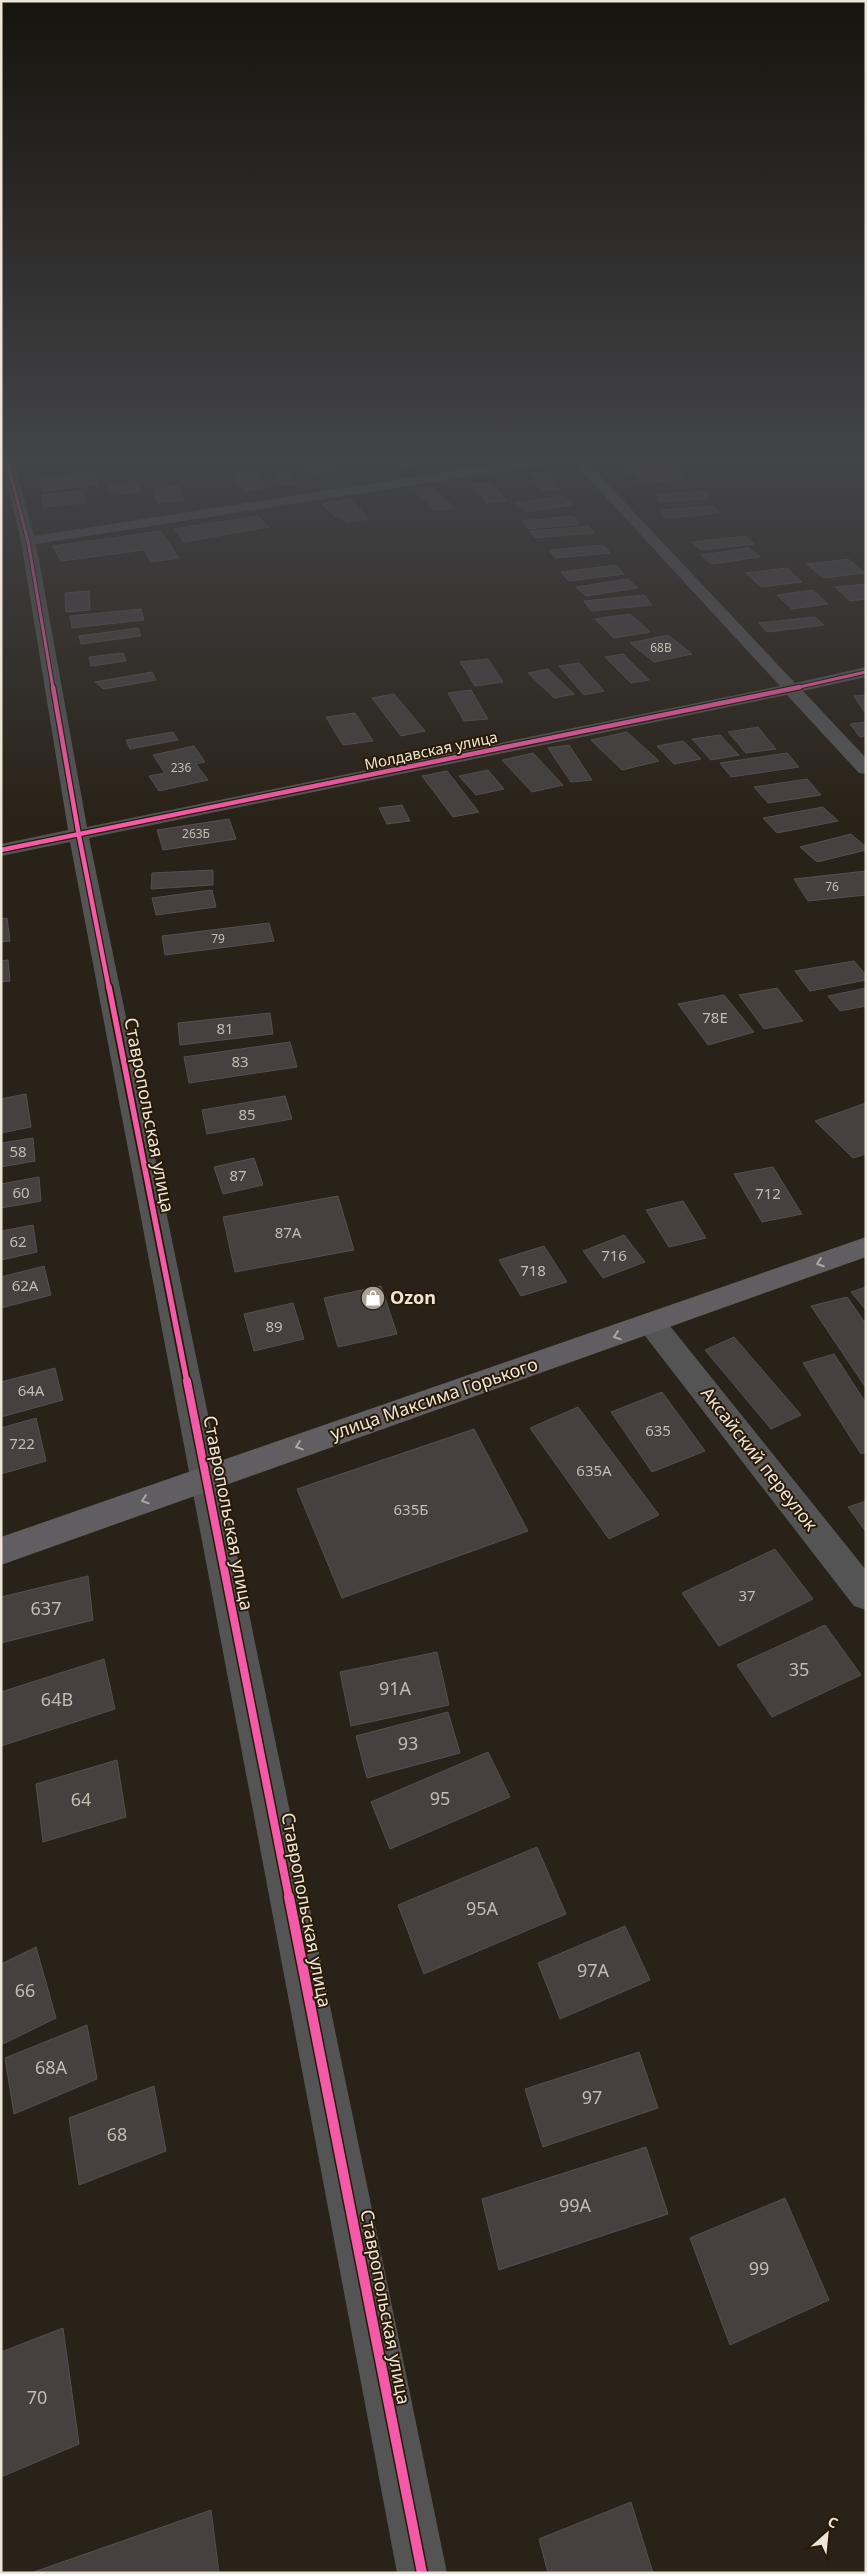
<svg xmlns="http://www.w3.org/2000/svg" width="867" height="2574" font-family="'Noto Sans',sans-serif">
<rect width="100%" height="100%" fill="#292218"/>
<!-- building -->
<path fill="#46403f" stroke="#554f4f" d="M 32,458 L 72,458 L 33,462 Z
M 295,458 L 330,458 L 335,471 L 310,473 L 307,463 L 297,464 Z
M 339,458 L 368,458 L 371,463 L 343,465 Z
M 375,458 L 408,458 L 415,467 L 398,469 L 392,461 L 379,463 Z
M 675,462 L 682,469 L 626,474 L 619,467 Z
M 253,471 L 266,488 L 244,491 L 232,473 Z
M 677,471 L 686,478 L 641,483 L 633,475 Z
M 93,472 L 98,485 L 43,491 L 39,478 Z
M 548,472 L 560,489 L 541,490 L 529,473 Z
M 287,473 L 298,484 L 283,486 L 273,475 Z
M 135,481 L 141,491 L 114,495 L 108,484 Z
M 490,482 L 507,501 L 487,503 L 471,484 Z
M 178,486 L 184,500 L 158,503 L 153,489 Z
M 434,488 L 454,508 L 435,510 L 414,490 Z
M 82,491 L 85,503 L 44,507 L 41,495 Z
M 704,491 L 710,498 L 660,502 L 654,495 Z
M 564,496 L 574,505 L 526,512 L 516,503 Z
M 350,499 L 369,519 L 347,522 L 340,516 L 334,516 L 322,504 Z
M 713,506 L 720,513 L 666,518 L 661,510 Z
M 258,516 L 269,527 L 184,542 L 174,529 Z
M 573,516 L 580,524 L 529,529 L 522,521 Z
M 589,526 L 594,533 L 535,538 L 530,531 Z
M 161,531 L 179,558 L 151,562 L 144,550 L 61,561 L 53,546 Z
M 745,536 L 754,544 L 701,550 L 692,542 Z
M 603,545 L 610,553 L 555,558 L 549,550 Z
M 749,548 L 760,557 L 711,564 L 701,555 Z
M 848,559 L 865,573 L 823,578 L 807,564 Z
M 616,565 L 624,574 L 569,581 L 561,572 Z
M 787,568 L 802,582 L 761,587 L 746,573 Z
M 627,579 L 638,588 L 586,596 L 576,587 Z
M 866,584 L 866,599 L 850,601 L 835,587 Z
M 813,590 L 828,604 L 792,609 L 777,595 Z
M 89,591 L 90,610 L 66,612 L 65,593 Z
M 644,595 L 652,605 L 591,611 L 584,601 Z
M 141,609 L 144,620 L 72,628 L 70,616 Z
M 630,614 L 650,632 L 614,638 L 595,619 Z
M 815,617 L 824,625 L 767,632 L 759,623 Z
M 138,628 L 141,636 L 81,644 L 79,636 Z
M 668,635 L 692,654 L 654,662 L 630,643 Z
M 123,653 L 126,661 L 91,666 L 89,657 Z
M 623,654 L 649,680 L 631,683 L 605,657 Z
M 488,659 L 503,682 L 475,686 L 460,662 Z
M 579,663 L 604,691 L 584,695 L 559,666 Z
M 548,669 L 574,694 L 554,698 L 528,673 Z
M 152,672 L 156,680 L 104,689 L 95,682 Z
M 471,690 L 488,719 L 464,721 L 448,693 Z
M 394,694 L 425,731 L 401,736 L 372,698 Z
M 866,695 L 866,714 L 854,696 Z
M 355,713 L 373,741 L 343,745 L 326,717 Z
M 866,722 L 866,736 L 860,737 L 850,724 Z
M 758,727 L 776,749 L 746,753 L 728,732 Z
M 173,732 L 178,740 L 130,749 L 126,740 Z
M 627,732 L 659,761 L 622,770 L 591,740 Z
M 720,735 L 739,755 L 711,760 L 692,739 Z
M 683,741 L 701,759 L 674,764 L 657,746 Z
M 569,745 L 592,780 L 571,782 L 548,748 Z
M 194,746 L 205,762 L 196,764 L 208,780 L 159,791 L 149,776 L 165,773 L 153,755 Z
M 533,753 L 563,785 L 532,792 L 502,760 Z
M 787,753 L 799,767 L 731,777 L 720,763 Z
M 488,770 L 504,789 L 476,795 L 459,776 Z
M 447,771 L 479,812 L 453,817 L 422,776 Z
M 807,779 L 821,795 L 768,803 L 754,787 Z
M 402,805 L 410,821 L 387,824 L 379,808 Z
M 823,807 L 838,821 L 777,833 L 763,818 Z
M 229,819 L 236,839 L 163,850 L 157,830 Z
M 851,834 L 866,847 L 866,850 L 817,862 L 800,847 Z
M 213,870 L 213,885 L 151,889 L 152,873 Z
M 866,871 L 866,895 L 808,901 L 794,879 Z
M 212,890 L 216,907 L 156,915 L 152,898 Z
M 7,918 L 10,941 L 1,942 L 1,919 Z
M 269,923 L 274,941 L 165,955 L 162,936 Z
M 8,960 L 10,981 L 1,982 L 1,961 Z
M 854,961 L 866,975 L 866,980 L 810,991 L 795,971 Z
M 777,988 L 803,1021 L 764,1029 L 739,995 Z
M 866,988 L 866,1006 L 840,1011 L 828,996 Z
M 724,995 L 754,1032 L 708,1045 L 678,1004 Z
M 270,1013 L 273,1034 L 180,1045 L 178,1023 Z
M 290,1042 L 297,1067 L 189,1083 L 184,1057 Z
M 26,1094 L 31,1127 L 1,1133 L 1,1099 Z
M 285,1096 L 292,1119 L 207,1134 L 202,1110 Z
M 866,1103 L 866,1154 L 853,1158 L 815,1121 Z
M 33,1138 L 35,1161 L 1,1167 L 1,1143 Z
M 254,1158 L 263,1185 L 223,1194 L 214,1167 Z
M 773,1167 L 802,1214 L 762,1222 L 734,1174 Z
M 39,1177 L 41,1201 L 1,1208 L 1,1184 Z
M 338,1196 L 354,1250 L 235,1272 L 223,1217 Z
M 683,1201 L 706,1238 L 669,1247 L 646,1210 Z
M 33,1225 L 37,1252 L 1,1260 L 1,1231 Z
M 624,1235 L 645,1262 L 603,1278 L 583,1251 Z
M 544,1246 L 567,1282 L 521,1296 L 499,1260 Z
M 44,1266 L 51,1295 L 1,1308 L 1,1277 Z
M 381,1286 L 397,1334 L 338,1347 L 324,1298 Z
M 866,1287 L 866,1310 L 851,1292 Z
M 847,1297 L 866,1324 L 866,1388 L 811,1306 Z
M 293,1303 L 304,1339 L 254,1351 L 244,1314 Z
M 734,1337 L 801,1415 L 771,1429 L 705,1350 Z
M 834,1354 L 866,1403 L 866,1452 L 861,1454 L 803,1363 Z
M 55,1368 L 63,1400 L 1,1417 L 1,1382 Z
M 662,1392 L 705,1451 L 652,1472 L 611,1412 Z
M 578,1407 L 659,1515 L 609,1539 L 530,1428 Z
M 36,1418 L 46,1461 L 1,1474 L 1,1428 Z
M 474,1429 L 528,1531 L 342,1598 L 297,1489 Z
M 866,1501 L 866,1532 L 848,1507 Z
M 775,1549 L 813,1599 L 719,1646 L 682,1593 Z
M 88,1576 L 93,1620 L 1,1643 L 1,1597 Z
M 825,1625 L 861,1675 L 772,1717 L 737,1665 Z
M 437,1652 L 449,1705 L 351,1726 L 340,1672 Z
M 104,1659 L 115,1709 L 1,1746 L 1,1692 Z
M 448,1712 L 460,1753 L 367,1778 L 356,1736 Z
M 488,1752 L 510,1797 L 390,1849 L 371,1802 Z
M 117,1760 L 126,1817 L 43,1842 L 36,1784 Z
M 537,1847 L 566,1914 L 424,1974 L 398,1905 Z
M 625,1926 L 650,1980 L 560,2019 L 538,1963 Z
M 36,1947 L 56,2018 L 1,2045 L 1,1964 Z
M 87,2025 L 97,2079 L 14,2114 L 5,2058 Z
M 639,2052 L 658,2108 L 543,2147 L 525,2089 Z
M 154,2086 L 166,2151 L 79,2185 L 69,2118 Z
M 646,2147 L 668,2214 L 499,2270 L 482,2199 Z
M 785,2198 L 829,2300 L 730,2345 L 690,2238 Z
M 63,2328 L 79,2444 L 1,2477 L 1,2352 Z
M 631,2502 L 653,2573 L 548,2573 L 539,2539 Z
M 211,2510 L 219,2573 L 31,2573 Z"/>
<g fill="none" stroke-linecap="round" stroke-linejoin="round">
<!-- minor -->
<path fill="#555455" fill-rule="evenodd" d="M 1,458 L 13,458 L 34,536 L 536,458 L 568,458 L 562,462 L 36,544 L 87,827 L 780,686 L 570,458 L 583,458 L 795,683 L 866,667 L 866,677 L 803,691 L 866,758 L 866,774 L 859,773 L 787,695 L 89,838 L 447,2573 L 397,2573 L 70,842 L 1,856 L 1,844 L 68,830 L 21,541 Z
M 652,1313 L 662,1316 L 866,1570 L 866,1610 L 854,1606 L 642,1332 L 638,1324 L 642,1316 Z"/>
<!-- secondary -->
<path fill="#605e61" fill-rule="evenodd" d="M 866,1237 L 866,1257 L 1,1565 L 1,1537 Z"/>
<!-- cycleway-far4 casing -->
<g stroke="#271a07" stroke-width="5">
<path id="cycleway-far4" d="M 6,458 L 28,541 L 53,688
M 795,688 L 866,672"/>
</g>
<!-- cycleway-far3 casing -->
<g stroke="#271a07" stroke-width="7">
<path id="cycleway-far3" d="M 53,687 L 79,836 L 109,989
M 1,850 L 800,687"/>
</g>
<!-- cycleway-far2 casing -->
<g stroke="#271a07" stroke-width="9">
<path id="cycleway-far2" d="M 109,987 L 187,1382"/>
</g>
<!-- cycleway-far1 casing -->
<g stroke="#271a07" stroke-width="11">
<path id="cycleway-far1" d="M 187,1381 L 289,1898"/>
</g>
<!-- cycleway casing -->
<g stroke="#271a07" stroke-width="13">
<path id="cycleway" d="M 289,1897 L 422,2573"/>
</g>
<!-- cycleway-far4 -->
<use href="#cycleway-far4" stroke="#f35aa7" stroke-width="3"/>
<!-- cycleway-far3 -->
<use href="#cycleway-far3" stroke="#f35aa7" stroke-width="4.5"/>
<!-- cycleway-far2 -->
<use href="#cycleway-far2" stroke="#f35aa7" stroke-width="5.5"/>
<!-- cycleway-far1 -->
<use href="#cycleway-far1" stroke="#f35aa7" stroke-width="8"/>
<!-- cycleway -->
<use href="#cycleway" stroke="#f35aa7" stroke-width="10"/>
</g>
<!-- one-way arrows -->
<defs><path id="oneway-chevron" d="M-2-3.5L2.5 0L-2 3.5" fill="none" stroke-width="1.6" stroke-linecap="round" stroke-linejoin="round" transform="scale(1.25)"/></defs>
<g stroke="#aea8a3">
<use href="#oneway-chevron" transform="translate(820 1263) rotate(160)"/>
<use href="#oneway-chevron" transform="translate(617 1336) rotate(161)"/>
<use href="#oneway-chevron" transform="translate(299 1446) rotate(161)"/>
<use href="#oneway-chevron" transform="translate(145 1500) rotate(161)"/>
</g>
<!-- sky -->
<linearGradient id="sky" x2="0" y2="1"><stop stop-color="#17130d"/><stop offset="0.56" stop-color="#434448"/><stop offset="1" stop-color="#434448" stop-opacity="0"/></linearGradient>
<rect width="867" height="819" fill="url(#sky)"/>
<!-- icons -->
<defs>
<g id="shop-disc" transform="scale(1.25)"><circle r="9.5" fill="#a9a195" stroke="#271a07"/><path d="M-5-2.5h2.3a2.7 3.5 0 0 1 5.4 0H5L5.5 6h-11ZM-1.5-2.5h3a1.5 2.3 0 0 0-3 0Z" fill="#fff"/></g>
</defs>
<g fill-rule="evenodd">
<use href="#shop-disc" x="373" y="1298"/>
</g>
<g text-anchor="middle" stroke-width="4" stroke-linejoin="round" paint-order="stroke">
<!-- far-number labels -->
<g font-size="12" fill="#c4bcb2">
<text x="661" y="652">68В</text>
<text x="181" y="772">236</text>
<text x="196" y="838">263Б</text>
<text x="832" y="891">76</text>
<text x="218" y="943">79</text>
</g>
<!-- far-street labels -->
<g font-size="15" fill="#eee5d9" stroke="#271a07">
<text transform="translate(431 751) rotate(-12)" y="5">Молдавская улица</text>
</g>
<!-- number labels -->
<g font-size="15" fill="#c4bcb2">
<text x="715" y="1023">78Е</text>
<text x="225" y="1034">81</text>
<text x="240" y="1067">83</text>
<text x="247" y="1120">85</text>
<text x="18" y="1157">58</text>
<text x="238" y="1181">87</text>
<text x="21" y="1198">60</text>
<text x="768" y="1199">712</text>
<text x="288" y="1238">87А</text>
<text x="18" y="1247">62</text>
<text x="614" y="1261">716</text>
<text x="533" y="1276">718</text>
<text x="25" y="1291">62А</text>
<text x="274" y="1332">89</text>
<text x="31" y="1396">64А</text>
<text x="658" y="1436">635</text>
<text x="22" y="1449">722</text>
<text x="594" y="1476">635А</text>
<text x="411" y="1515">635Б</text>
<text x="747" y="1601">37</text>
</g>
<!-- street labels -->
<g font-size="18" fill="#eee5d9" stroke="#271a07">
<text transform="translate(149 1115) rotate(79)" y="6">Ставропольская улица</text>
<text transform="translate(434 1399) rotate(-19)" y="6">улица Максима Горького</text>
<text transform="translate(759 1459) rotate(52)" y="6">Аксайский переулок</text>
<text transform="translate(228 1513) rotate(79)" y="6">Ставропольская улица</text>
<text transform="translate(306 1910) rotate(79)" y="6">Ставропольская улица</text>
<text transform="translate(385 2307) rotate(79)" y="6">Ставропольская улица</text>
</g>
<!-- poi labels -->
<g font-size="18" font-weight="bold" fill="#eee5d9" stroke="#271a07" text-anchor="start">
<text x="390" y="1304">Ozon</text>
</g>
<!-- near-number labels -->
<g font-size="18" fill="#c4bcb2">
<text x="46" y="1615">637</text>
<text x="799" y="1676">35</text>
<text x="395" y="1695">91А</text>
<text x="57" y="1706">64В</text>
<text x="408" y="1750">93</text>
<text x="440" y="1805">95</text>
<text x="81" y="1806">64</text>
<text x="482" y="1915">95А</text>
<text x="593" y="1977">97А</text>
<text x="25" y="1997">66</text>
<text x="51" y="2074">68А</text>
<text x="592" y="2104">97</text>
<text x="117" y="2141">68</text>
<text x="575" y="2212">99А</text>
<text x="759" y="2275">99</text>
<text x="37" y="2404">70</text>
</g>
</g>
<!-- border -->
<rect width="867" height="2574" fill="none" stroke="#eee5d9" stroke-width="5"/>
<!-- north arrow -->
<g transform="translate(827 2534) rotate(27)" stroke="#271a07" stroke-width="4" paint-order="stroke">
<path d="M0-4L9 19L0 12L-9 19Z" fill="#eee5d9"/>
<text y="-8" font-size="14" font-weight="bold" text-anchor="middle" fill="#eee5d9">С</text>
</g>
</svg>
